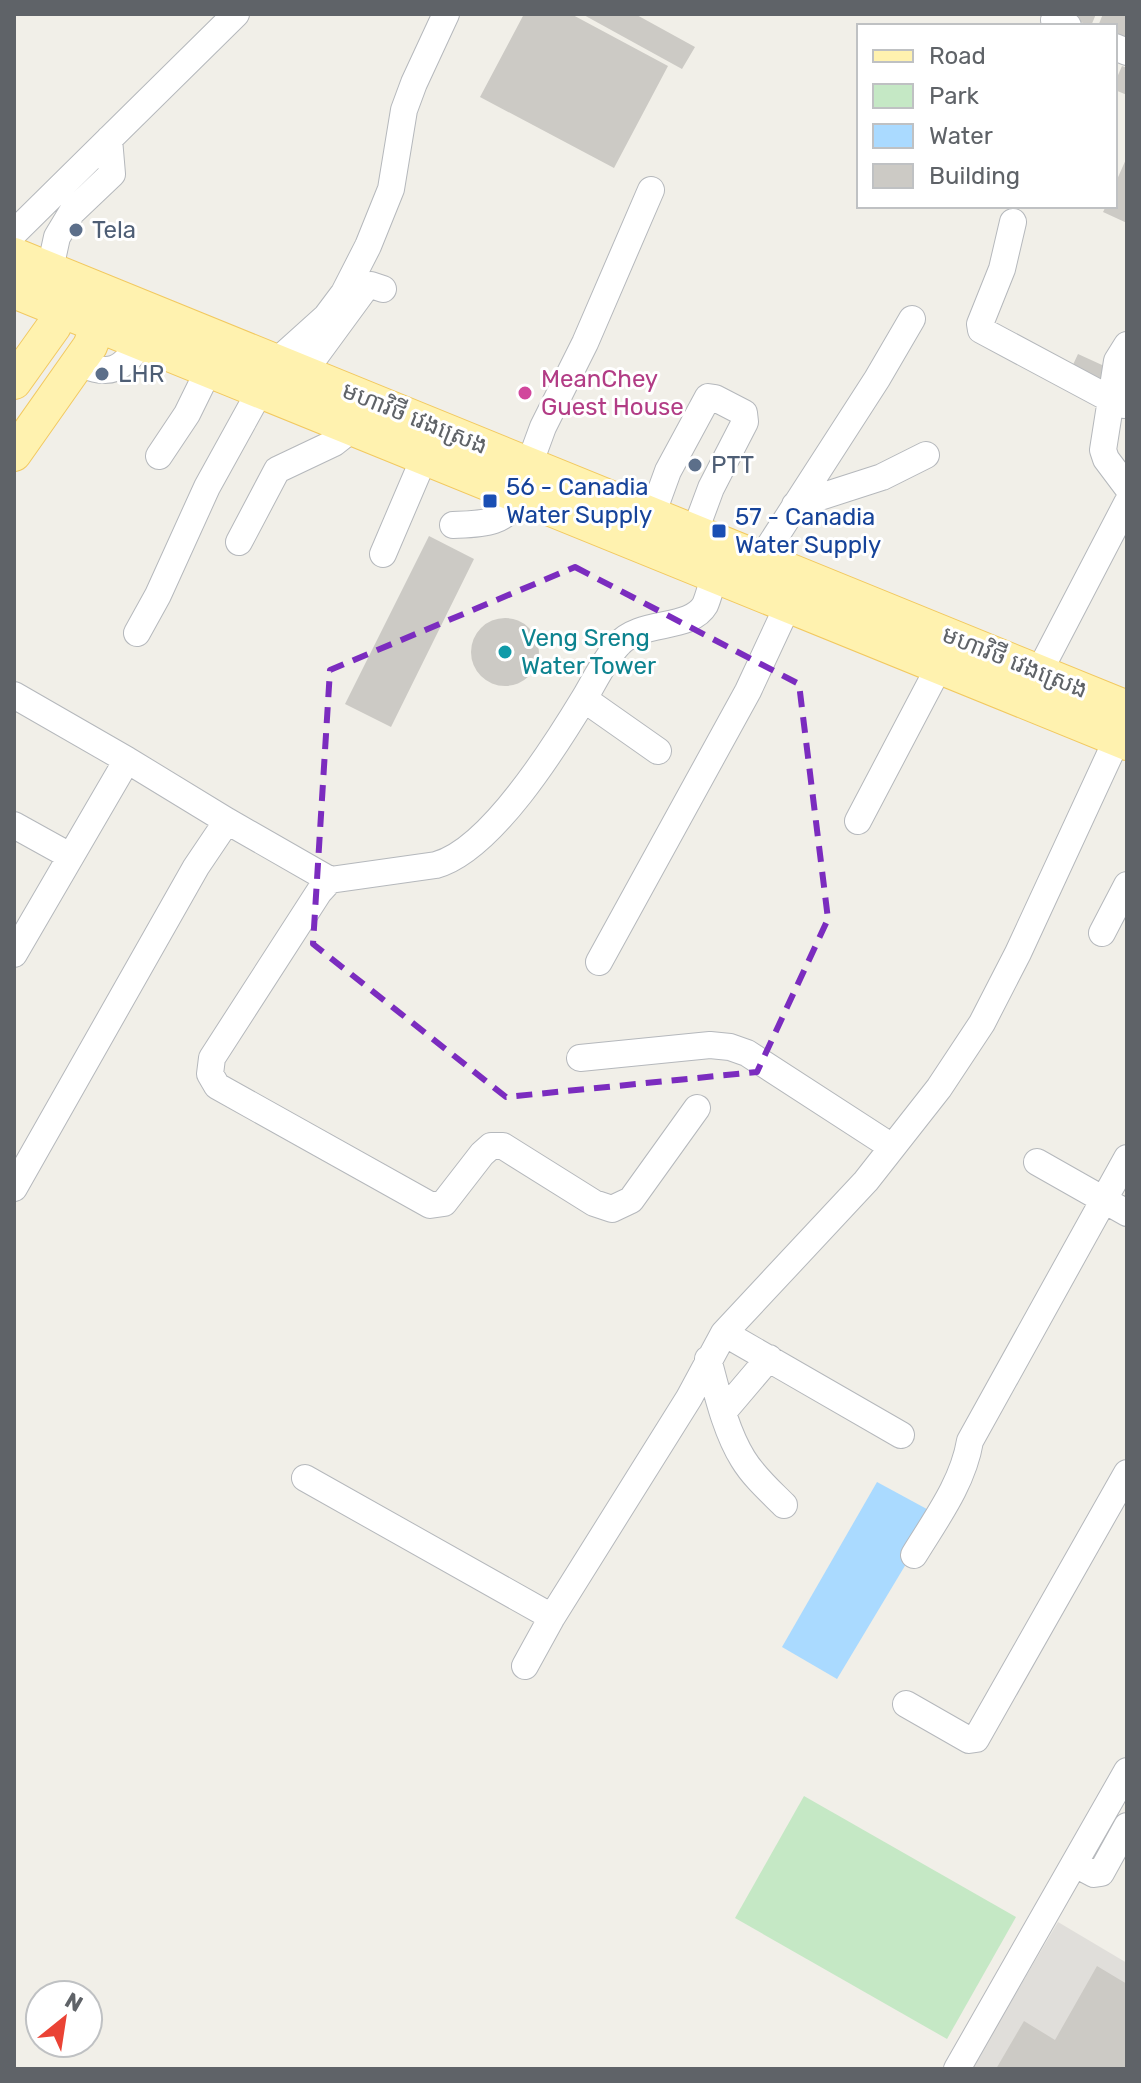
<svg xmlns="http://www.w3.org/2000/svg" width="1141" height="2083" font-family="Rubik,'Noto Sans Khmer',sans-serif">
<rect width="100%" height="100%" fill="#f1efe8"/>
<!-- industrial -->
<path fill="#e0deda" d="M 1058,1922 L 1127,1963 L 1127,2069 L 971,2069 Z"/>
<!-- green -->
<path fill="#c5e8c5" d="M 804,1796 L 1016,1917 L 947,2039 L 735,1918 Z"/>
<!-- water -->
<path fill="#aadaff" d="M 877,1482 L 936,1514 L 837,1679 L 782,1647 Z"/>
<!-- building -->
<path fill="#cccac5" d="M 524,14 L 571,14 L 668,66 L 614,168 L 480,97 Z
M 582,14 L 635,14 L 695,47 L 682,69 Z
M 1059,14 L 1096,14 L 1091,26 Z
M 1103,14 L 1127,14 L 1127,40 L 1115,38 L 1115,26 L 1098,26 Z
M 1122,66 L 1127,68 L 1127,95 L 1115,90 L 1115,82 Z
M 1127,157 L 1127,223 L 1103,212 L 1106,206 L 1115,206 L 1115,184 Z
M 1078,354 L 1113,370 L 1107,384 L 1071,369 Z
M 429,536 L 474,559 L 391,727 L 345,704 Z
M471 652a34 34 0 1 1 68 0a34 34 0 1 1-68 0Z
M 1097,1966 L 1127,1984 L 1127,2069 L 996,2069 L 1024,2021 L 1055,2040 Z"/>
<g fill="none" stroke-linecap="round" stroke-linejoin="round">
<!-- minor casing -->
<g stroke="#b5b8bc" stroke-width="28">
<path id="minor" d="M 1054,20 L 1068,26
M 1115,47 L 1127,52
M 1013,222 L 1002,269 L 980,324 L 981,330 L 1110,399 L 1124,405 L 1127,403
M 14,233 L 236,14
M 50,269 L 57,237 L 72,212 L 112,174 L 109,139
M 1127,345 L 1117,361 L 1103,450 L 1106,459 L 1127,487
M 78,363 C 112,377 120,370 142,343
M 303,373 L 366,287 L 371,285 L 383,289
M 159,456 L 187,414 L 216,355
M 529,465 L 543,427 L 585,343 L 651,190
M 795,505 L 882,477 L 926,455
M 652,515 L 668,471 L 708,397 L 715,398 L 744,413 L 745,422 L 711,488 L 688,550
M 453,525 C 479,524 508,525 518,496
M 239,542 L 277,470 L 334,443 L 353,428
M 383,554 L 424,458
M 761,559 L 877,379 L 912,319
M 137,633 L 158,595 L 207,487 L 276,362 L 326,317 L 344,293 L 368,246 L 391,189 L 404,110 L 414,83 L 446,14
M 1039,672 L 1127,503
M 14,695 L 127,760 L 14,954
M 584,699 L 658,751
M 127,760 L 227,821 L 330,880
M 858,821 L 939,667
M 14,825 L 70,856
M 1102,933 L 1127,885
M 599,962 L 748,691 L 788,605
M 580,1058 L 710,1045 L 730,1047 L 747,1053 L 892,1147
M 697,1108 L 631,1200 L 612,1209 L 594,1203 L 503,1146 L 491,1146 L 482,1154 L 444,1203 L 430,1205 L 217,1086 L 210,1074 L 212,1058 L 319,892 L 330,880 L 436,865 C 491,850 556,745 585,697 C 595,680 605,659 618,645 C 640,619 690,631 705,605 C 709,596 711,585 715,575
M 1037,1162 L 1127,1213
M 14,1188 L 196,867 L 227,821
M 724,1333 L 901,1435
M 708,1359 C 717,1392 725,1430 743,1459 C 754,1477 770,1491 784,1505
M 724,1411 L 769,1358
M 305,1478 L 552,1617
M 914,1555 C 936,1519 963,1483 970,1441 L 1127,1158
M 525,1666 L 552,1617 L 689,1398 L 724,1333 L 866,1181 L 939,1088 L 982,1023 L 1018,953 L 1117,739
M 906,1704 L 969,1740 L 976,1739 L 1127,1473
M 1075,1864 L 1094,1874 L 1101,1873 L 1127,1826
M 957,2069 L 1127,1771"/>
</g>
<!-- major casing -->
<g stroke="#f2c960" stroke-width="36">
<path id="major" d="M 14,255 L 1127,708
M 14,291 L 1127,743
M 14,382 L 54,326 L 68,291
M 14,454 L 90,346 L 106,306"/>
</g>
<!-- minor -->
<use href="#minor" stroke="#fff" stroke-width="26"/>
<!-- major -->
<use href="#major" stroke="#fff2af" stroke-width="34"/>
</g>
<!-- marked area -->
<path fill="none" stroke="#7b2cbf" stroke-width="6" stroke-dasharray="16 10" stroke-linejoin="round" d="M 575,567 L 799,684 L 828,919 L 757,1072 L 506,1097 L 313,944 L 330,670 Z"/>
<!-- markers -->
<g fill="#5c6f8a" stroke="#fff" stroke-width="3">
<circle cx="76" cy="230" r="8"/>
<circle cx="102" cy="374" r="8"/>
<circle cx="695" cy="465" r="8"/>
</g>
<circle fill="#d1479c" stroke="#fff" stroke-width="3" cx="525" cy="393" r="8"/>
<g fill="#1a4fb4" stroke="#fff" stroke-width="3">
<rect x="482" y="493" width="16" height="16" rx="4"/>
<rect x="711" y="523" width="16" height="16" rx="4"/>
</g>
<circle fill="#0f9aa8" stroke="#fff" stroke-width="3" cx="505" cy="652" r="8"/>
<g text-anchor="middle" stroke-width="6" stroke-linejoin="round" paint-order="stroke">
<!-- service labels -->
<g font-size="24" fill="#4e5e75" stroke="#fff" text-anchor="start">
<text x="92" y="238">Tela</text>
<text x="118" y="382">LHR</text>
<text x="711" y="473">PTT</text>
</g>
<!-- hotel labels -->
<g font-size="24" fill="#b23c85" stroke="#fff" text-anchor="start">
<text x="541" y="387">MeanChey<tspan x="541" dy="28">Guest House</tspan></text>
</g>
<!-- street labels -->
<g font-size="24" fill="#5f6368" stroke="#fff">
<text transform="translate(415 418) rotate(22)" y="8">មហាវិថី វេងស្រេង</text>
<text transform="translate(1015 662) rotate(22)" y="8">មហាវិថី វេងស្រេង</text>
</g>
<!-- transit labels -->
<g font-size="24" fill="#164399" stroke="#fff" text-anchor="start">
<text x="506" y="495">56 - Canadia<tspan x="506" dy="28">Water Supply</tspan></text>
<text x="735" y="525">57 - Canadia<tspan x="735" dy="28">Water Supply</tspan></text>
</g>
<!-- culture labels -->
<g font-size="24" fill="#0d838f" stroke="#fff" text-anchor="start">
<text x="521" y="646">Veng Sreng<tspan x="521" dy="28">Water Tower</tspan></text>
</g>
</g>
<!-- border -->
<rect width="1141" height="2083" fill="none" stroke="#5f6368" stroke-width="32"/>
<!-- legend -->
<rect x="857" y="24" width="260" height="184" fill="#ffffff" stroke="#bfc1c3" stroke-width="2"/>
<rect x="873" y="50" width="40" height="12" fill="#fff2af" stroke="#bfc1c3" stroke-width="2"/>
<text x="929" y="64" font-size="24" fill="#5f6368">Road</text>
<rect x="873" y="84" width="40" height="24" fill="#c5e8c5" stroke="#bfc1c3" stroke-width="2"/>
<text x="929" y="104" font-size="24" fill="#5f6368">Park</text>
<rect x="873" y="124" width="40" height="24" fill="#aadaff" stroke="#bfc1c3" stroke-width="2"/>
<text x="929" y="144" font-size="24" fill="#5f6368">Water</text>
<rect x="873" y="164" width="40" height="24" fill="#cccac5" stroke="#bfc1c3" stroke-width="2"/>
<text x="929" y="184" font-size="24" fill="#5f6368">Building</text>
<!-- north arrow -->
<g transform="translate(64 2019) rotate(30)"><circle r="38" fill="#ffffff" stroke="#bfc1c3" stroke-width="2"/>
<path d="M0-6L14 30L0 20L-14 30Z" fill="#ea4335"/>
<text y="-12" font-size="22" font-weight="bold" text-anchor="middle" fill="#5f6368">N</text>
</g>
</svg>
